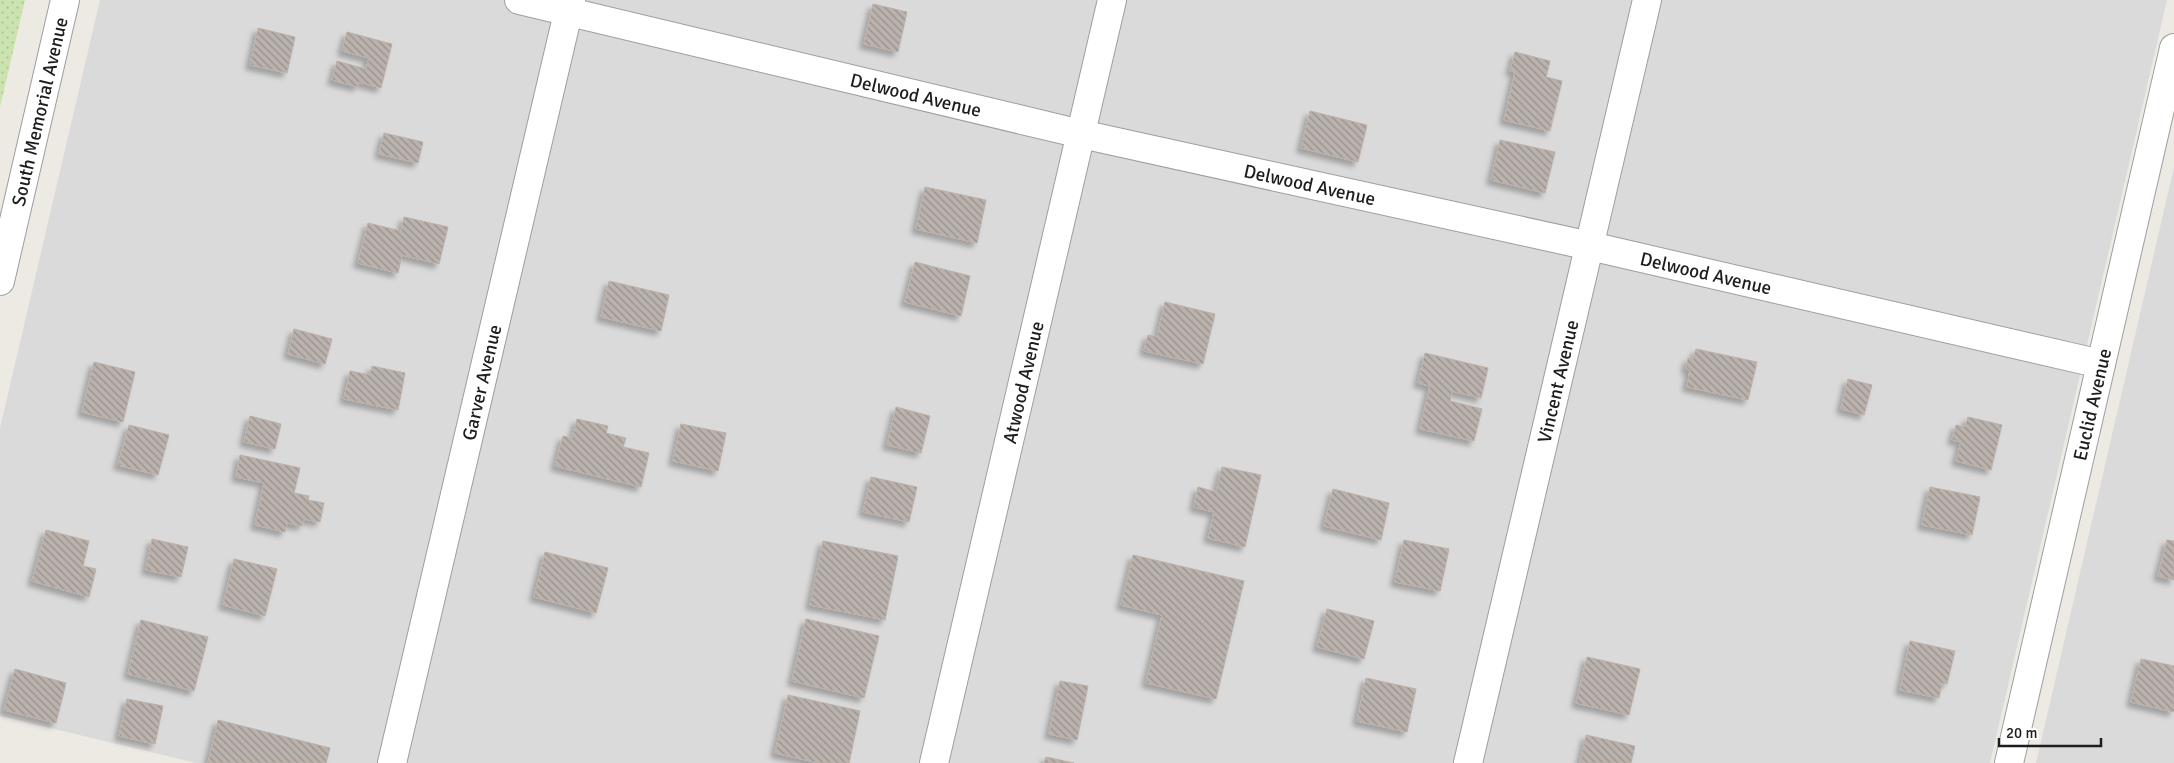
<svg xmlns="http://www.w3.org/2000/svg" width="2174" height="763" font-family="Signika,sans-serif">
<defs>
<pattern id="grass-dots" width="8" height="8" patternUnits="userSpaceOnUse" patternTransform="scale(1.25)"><rect width="8" height="8" fill="#cbe3ae"/><path d="M2 2h.1M6 6h.1" fill="none" stroke="#aec295" stroke-width="1.8" stroke-linecap="round"/></pattern>
<pattern id="building-back-hatch" width="6" height="6" patternUnits="userSpaceOnUse" patternTransform="scale(1.25)"><rect width="6" height="6" fill="#bab2ad"/><path d="M-1 5l2 2M0 0l6 6M5-1l2 2" fill="none" stroke="#97908c"/></pattern>
<filter id="shadow"><feDropShadow dx="-4.5" dy="4.5" stdDeviation="2.5" flood-color="#0004"/></filter>
</defs>
<rect width="100%" height="100%" fill="#ede9e3"/>
<!-- residential -->
<path fill="#dbdada" d="M 100,0 L 2167,0 L 1990,763 L 196,763 L 0,716 L 0,428 Z
M 2174,167 L 2174,763 L 2036,763 Z"/>
<!-- grass -->
<path fill="url(#grass-dots)" d="M 0,0 L 25,0 L 0,107 Z"/>
<!-- building -->
<path fill="url(#building-back-hatch)" stroke="#bdb0a7" filter="url(#shadow)" d="M 873,4 L 907,12 L 898,52 L 864,44 Z
M 258,28 L 295,37 L 287,73 L 250,65 Z
M 347,32 L 392,44 L 381,88 L 359,82 L 358,87 L 332,80 L 337,61 L 366,69 L 369,58 L 342,51 Z
M 1515,52 L 1550,61 L 1546,77 L 1562,81 L 1550,131 L 1504,120 L 1515,72 L 1510,71 Z
M 1310,111 L 1367,125 L 1358,162 L 1301,148 Z
M 384,133 L 423,142 L 418,163 L 379,154 Z
M 1500,140 L 1555,152 L 1545,193 L 1491,180 Z
M 925,187 L 986,200 L 977,243 L 916,229 Z
M 404,217 L 448,227 L 439,264 L 402,255 L 398,273 L 358,263 L 368,223 L 401,231 Z
M 915,262 L 970,276 L 961,316 L 905,302 Z
M 609,281 L 669,295 L 661,331 L 601,317 Z
M 1165,302 L 1215,314 L 1203,364 L 1144,351 L 1148,335 L 1157,337 Z
M 294,329 L 332,339 L 325,364 L 288,354 Z
M 1696,349 L 1757,362 L 1748,400 L 1687,387 L 1690,370 L 1686,369 L 1688,358 L 1693,359 Z
M 1425,353 L 1488,368 L 1481,398 L 1452,391 L 1450,401 L 1482,409 L 1474,441 L 1420,429 L 1430,386 L 1418,383 Z
M 94,362 L 135,372 L 123,422 L 82,412 Z
M 372,366 L 405,373 L 398,410 L 344,399 L 350,371 L 370,375 Z
M 1848,379 L 1872,385 L 1864,415 L 1841,409 Z
M 896,407 L 930,416 L 921,453 L 887,445 Z
M 250,416 L 281,424 L 275,449 L 244,442 Z
M 1968,417 L 2002,425 L 1991,470 L 1956,461 L 1961,442 L 1952,440 L 1956,425 L 1965,427 Z
M 577,419 L 608,426 L 606,433 L 626,438 L 623,447 L 649,453 L 641,487 L 555,466 L 563,436 L 572,438 Z
M 681,424 L 726,433 L 718,471 L 673,461 Z
M 129,425 L 169,435 L 158,475 L 118,465 Z
M 240,455 L 300,468 L 294,493 L 309,496 L 308,500 L 324,503 L 320,522 L 304,519 L 302,526 L 287,523 L 285,532 L 255,525 L 264,483 L 236,477 Z
M 1222,467 L 1261,475 L 1245,547 L 1208,538 L 1214,512 L 1194,507 L 1198,487 L 1216,492 Z
M 871,477 L 917,487 L 909,522 L 863,512 Z
M 1930,487 L 1980,497 L 1972,535 L 1922,525 Z
M 1333,489 L 1389,503 L 1381,540 L 1324,526 Z
M 46,530 L 89,541 L 83,566 L 96,569 L 89,597 L 32,581 Z
M 152,539 L 188,547 L 181,577 L 146,570 Z
M 1404,540 L 1449,549 L 1440,591 L 1395,582 Z
M 2167,540 L 2174,541 L 2174,580 L 2158,576 Z
M 823,541 L 898,556 L 885,620 L 810,605 Z
M 545,552 L 608,568 L 596,613 L 534,597 Z
M 1133,555 L 1244,581 L 1216,699 L 1146,683 L 1162,615 L 1121,605 Z
M 234,559 L 277,569 L 265,616 L 223,605 Z
M 1327,609 L 1374,621 L 1364,659 L 1317,647 Z
M 806,619 L 879,636 L 864,698 L 792,681 Z
M 141,620 L 208,637 L 194,691 L 128,674 Z
M 1910,641 L 1955,651 L 1947,684 L 1942,683 L 1939,698 L 1900,690 Z
M 1587,657 L 1640,669 L 1629,715 L 1576,703 Z
M 2141,659 L 2174,666 L 2174,712 L 2131,702 Z
M 15,669 L 66,683 L 56,723 L 4,710 Z
M 1366,678 L 1416,689 L 1407,732 L 1357,721 Z
M 1060,681 L 1088,686 L 1077,740 L 1049,734 Z
M 788,695 L 860,711 L 849,763 L 819,763 L 775,753 Z
M 127,699 L 163,706 L 155,744 L 119,736 Z
M 218,720 L 330,748 L 326,763 L 208,763 Z
M 1586,735 L 1635,746 L 1631,763 L 1580,763 Z
M 1046,757 L 1074,763 L 1044,763 Z"/>
<g fill="none" stroke-linecap="round" stroke-linejoin="round">
<!-- minor casing -->
<g stroke="#9e9e9e" stroke-width="30">
<g id="minor">
<path id="s1" d="M 519,0 L 1081,134 L 1590,246 L 2101,364"/>
<path id="s2" d="M 0,281 L 65,0"/>
<path id="s3" d="M 392,763 L 571,0"/>
<path id="s4" d="M 934,763 L 1112,0"/>
<path id="s5" d="M 1468,763 L 1647,0"/>
<path id="s6" d="M 2009,763 L 2174,48"/>
</g>
</g>
<!-- minor -->
<use href="#minor" stroke="#fff" stroke-width="28"/>
</g>
<g text-anchor="middle" stroke-width="4.5" stroke-linejoin="round" paint-order="stroke">
<!-- street labels -->
<g font-size="19" fill="#1d1d1d" stroke="#fff">
<text dy="7" stroke="none"><textPath href="#s1" startOffset="408">Delwood Avenue</textPath></text>
<text dy="7" stroke="none"><textPath href="#s2" startOffset="174">South Memorial Avenue</textPath></text>
<text dy="7" stroke="none"><textPath href="#s1" startOffset="812">Delwood Avenue</textPath></text>
<text dy="7" stroke="none"><textPath href="#s1" startOffset="1218">Delwood Avenue</textPath></text>
<text dy="7" stroke="none"><textPath href="#s3" startOffset="391">Garver Avenue</textPath></text>
<text dy="7" stroke="none"><textPath href="#s4" startOffset="391">Atwood Avenue</textPath></text>
<text dy="7" stroke="none"><textPath href="#s5" startOffset="392">Vincent Avenue</textPath></text>
<text dy="7" stroke="none"><textPath href="#s6" startOffset="368">Euclid Avenue</textPath></text>
</g>
</g>
<!-- scale -->
<path d="M1999 738v8h102v-8" fill="none" stroke="#1d1d1d" stroke-width="2.5"/>
<text x="2006" y="738" font-size="15" fill="#1d1d1d" stroke="#ffffff" stroke-width="4" paint-order="stroke">20 m</text>
</svg>
